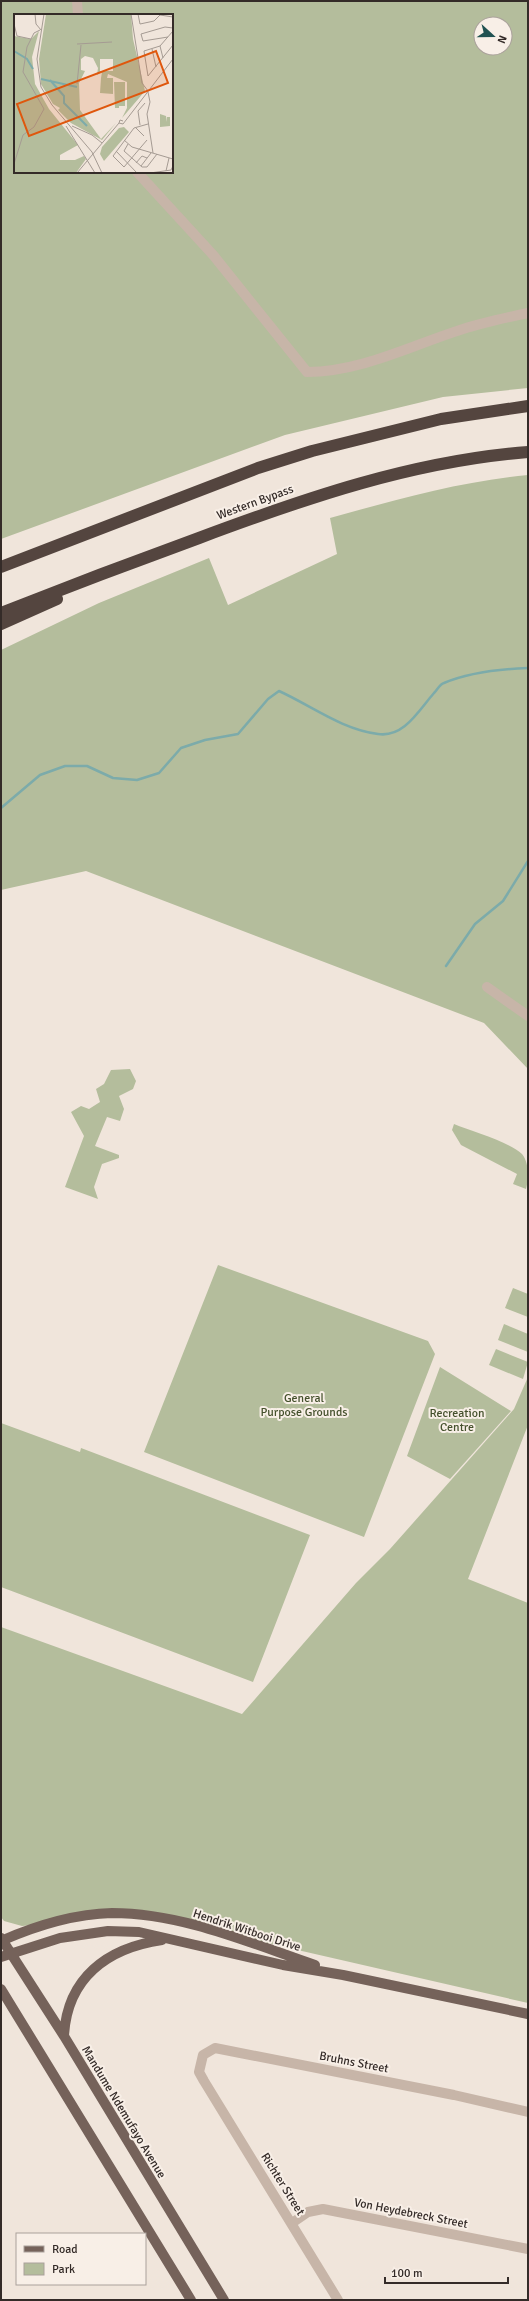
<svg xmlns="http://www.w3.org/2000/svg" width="529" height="2301" font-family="Signika,sans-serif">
<rect width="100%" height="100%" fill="#f0e5db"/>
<!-- green -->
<path fill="#b4bd9c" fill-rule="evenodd" d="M 1,1 L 528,1 L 528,388 L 443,397 L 285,435 L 1,539 ZM 15,15 L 172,15 L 172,172 L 15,172 ZM 481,24 L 505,24 L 505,48 L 481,48 Z
M 528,475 L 528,1069 L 484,1023 L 86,871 L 1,890 L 1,650 L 99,603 L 209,558 L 228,605 L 337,554 L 330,518 C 395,500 461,481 528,475 Z
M 130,1069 L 136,1081 L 133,1089 L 119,1096 L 124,1109 L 120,1121 L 107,1117 L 95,1146 L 119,1155 L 119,1158 L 102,1164 L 94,1187 L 98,1199 L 65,1187 L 84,1136 L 71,1112 L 81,1106 L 89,1109 L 100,1102 L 96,1089 L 104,1084 L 111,1070 Z
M 454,1124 C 471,1131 510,1142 522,1154 C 529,1162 529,1179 526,1189 L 513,1184 L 517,1174 L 461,1145 L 452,1130 Z
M 218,1265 L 428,1341 L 435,1354 L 364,1537 L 144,1452 Z
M 513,1288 L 528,1294 L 528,1317 L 505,1308 Z
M 504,1324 L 528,1334 L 528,1352 L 498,1340 Z
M 496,1349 L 528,1362 L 523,1379 L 489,1365 Z
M 440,1367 L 511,1411 L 450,1479 L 407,1456 Z
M 528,1377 L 528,1425 L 468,1579 L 528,1603 L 528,2003 L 158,1918 L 133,1915 L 22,1926 L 4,1921 L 1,1917 L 1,1627 L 242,1714 L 356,1583 L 390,1549 L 514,1409 Z
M 1,1423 L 80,1452 L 81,1448 L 310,1535 L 253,1682 L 1,1587 Z"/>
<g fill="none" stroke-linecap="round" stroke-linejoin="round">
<!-- stream -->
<path stroke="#7cabaa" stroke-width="2.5" d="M 1,808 L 40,775 L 65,766 L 87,766 L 113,778 L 137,780 L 159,773 L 181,748 L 205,740 L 238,734 L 268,699 L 279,691 C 312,706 341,729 378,734 C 404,738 419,710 434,693 C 437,690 440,684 444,683 C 470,672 501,669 528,668
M 446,966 L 475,924 L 503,901 L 528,861"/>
<!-- minor -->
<path stroke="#c7b5a8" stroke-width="10" d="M 77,1 L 78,15
M 137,172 L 214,256 L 307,372 C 359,372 408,347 457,331 C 480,323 504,318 528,313
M 487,987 L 528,1016
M 292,2223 L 308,2212 L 323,2209 L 528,2249
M 338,2300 L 204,2081 L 199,2072 L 203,2055 L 215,2048 L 454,2095 L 528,2112"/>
<!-- major -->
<path stroke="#75625a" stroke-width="10" d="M 1,1938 L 64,2036 L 224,2300
M 1,1941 C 35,1926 75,1914 112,1913 C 182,1913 250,1943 315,1965
M 1,1957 L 60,1938 L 108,1931 L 139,1932 L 283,1965 L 343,1975 L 528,2014
M 1,1989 L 191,2300
M 64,2036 C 67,1978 107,1948 162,1940"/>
<!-- highway -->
<path stroke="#54453f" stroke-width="12" d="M 1,567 L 258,468 L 312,451 L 441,419 L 528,406
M 1,613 C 67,587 133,562 199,538 C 306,498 413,461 528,452
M 1,624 L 57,599"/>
</g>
<g text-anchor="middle" stroke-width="4" stroke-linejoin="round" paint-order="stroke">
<!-- street labels -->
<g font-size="12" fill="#342b28" stroke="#f8efe7">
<text transform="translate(255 502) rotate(-20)" y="4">Western Bypass</text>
<text transform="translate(247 1930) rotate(18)" y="4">Hendrik Witbooi Drive</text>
<text transform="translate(354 2062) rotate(11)" y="4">Bruhns Street</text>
<text transform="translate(124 2112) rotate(59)" y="4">Mandume Ndemufayo Avenue</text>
<text transform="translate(283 2184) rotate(58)" y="4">Richter Street</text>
<text transform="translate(411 2213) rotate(11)" y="4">Von Heydebreck Street</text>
</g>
<!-- park labels -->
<g font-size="12" fill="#45512d" stroke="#f8efe7">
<text x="304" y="1402">General<tspan x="304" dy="14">Purpose Grounds</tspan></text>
<text x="457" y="1417">Recreation<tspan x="457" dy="14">Centre</tspan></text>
</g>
</g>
<!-- overview -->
<g transform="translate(14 14)">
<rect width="159" height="159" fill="#f0e5db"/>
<path d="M 32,0 L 117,0 L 119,25 L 131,77 L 108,104 L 113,94 L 113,68 L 94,60 L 93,64 L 87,64 L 88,58 L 83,61 L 84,54 L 79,44 L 71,42 L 67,45 L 67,56 L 71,57 L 65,69 L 66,96 L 87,125 L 102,109 L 88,126 L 57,109 L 44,96 L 46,94 L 39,90 L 27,70 L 25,45 ZM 86,45 L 99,45 L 99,57 L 86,57 ZM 25,17 L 18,43 L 21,70 L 35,95 L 64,131 L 46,141 L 46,146 L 61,146 L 70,142 L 72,145 L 62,159 L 0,159 L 0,22 L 17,25 ZM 87,64 L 99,64 L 99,80 L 86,79 ZM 100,68 L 111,68 L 111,92 L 105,92 L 105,94 L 101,94 ZM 146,100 L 152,102 L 153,108 L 153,103 L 156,103 L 156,112 L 146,113 ZM 110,113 L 115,118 L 90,147 L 86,140 L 88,133 L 105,114 Z" fill="#b4bd9c" fill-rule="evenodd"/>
<path fill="none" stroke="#7cabaa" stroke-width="2" d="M 0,37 L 13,45 L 19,55M 27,65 L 63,73M 36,66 L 50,82 L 50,89 L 73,112"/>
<path fill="none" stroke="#a59b93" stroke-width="1" d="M 21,0 L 22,10 L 27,16M 30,0 L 23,45 L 27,73 L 38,91 L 78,138 L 88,159M 117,0 L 128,69 L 134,77M 124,0 L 126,10 L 140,7 L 146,1M 146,1 L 159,3M 0,10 L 3,22 L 17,25M 159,17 L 146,32 L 130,37 L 134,62 L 159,31M 154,23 L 129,27 L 127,20 L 151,13 L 159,14M 63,30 L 98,28M 146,32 L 149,44M 138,35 L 142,53M 63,70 L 67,31M 134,78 L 136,88 L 133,100 L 139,139M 109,107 L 106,106 L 105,109 L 109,110 L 159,45M 126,111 L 124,97 L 131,89M 52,112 L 81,159M 58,112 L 78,121 L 88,129M 121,113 L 130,122M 110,126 L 118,133 L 159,145M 133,126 L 110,153 L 99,142 L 120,114 L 134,110M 114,130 L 110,137 L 128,153 L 133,153 L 143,140M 102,137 L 123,159M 122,149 L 128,142 L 133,144M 0,150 L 9,121 L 20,113 L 30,95 L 9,58 L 13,33 L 20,19 L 26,16M 127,152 L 137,139M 152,157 L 155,144M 63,159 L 105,109M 136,159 L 157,156 L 159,152"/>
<path fill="#df570d" fill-opacity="0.15" stroke="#df570d" stroke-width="2" d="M 142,37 L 154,69 L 15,122 L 3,90 Z"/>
<rect width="159" height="159" fill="none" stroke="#342b28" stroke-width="2"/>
</g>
<!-- border -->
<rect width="529" height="2301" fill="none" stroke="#342b28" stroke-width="4"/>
<!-- legend -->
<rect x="16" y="2233" width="130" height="52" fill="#f8efe7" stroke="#aaa19b"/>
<rect x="24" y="2246" width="20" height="6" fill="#75625a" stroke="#aaa19b"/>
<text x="52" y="2253" font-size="12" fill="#342b28">Road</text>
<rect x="24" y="2263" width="20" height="12" fill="#b4bd9c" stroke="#aaa19b"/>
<text x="52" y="2273" font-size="12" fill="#342b28">Park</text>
<!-- north arrow -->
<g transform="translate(493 36) rotate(111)"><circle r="19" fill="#f8efe7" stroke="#aaa19b"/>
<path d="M0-3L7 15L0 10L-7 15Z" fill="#215252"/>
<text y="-6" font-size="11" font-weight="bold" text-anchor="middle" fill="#342b28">N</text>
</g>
<!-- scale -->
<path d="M385 2277v6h123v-6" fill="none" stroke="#342b28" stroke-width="2"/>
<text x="391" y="2277" font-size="12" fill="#342b28" stroke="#f8efe7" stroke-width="3" paint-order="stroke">100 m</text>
</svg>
